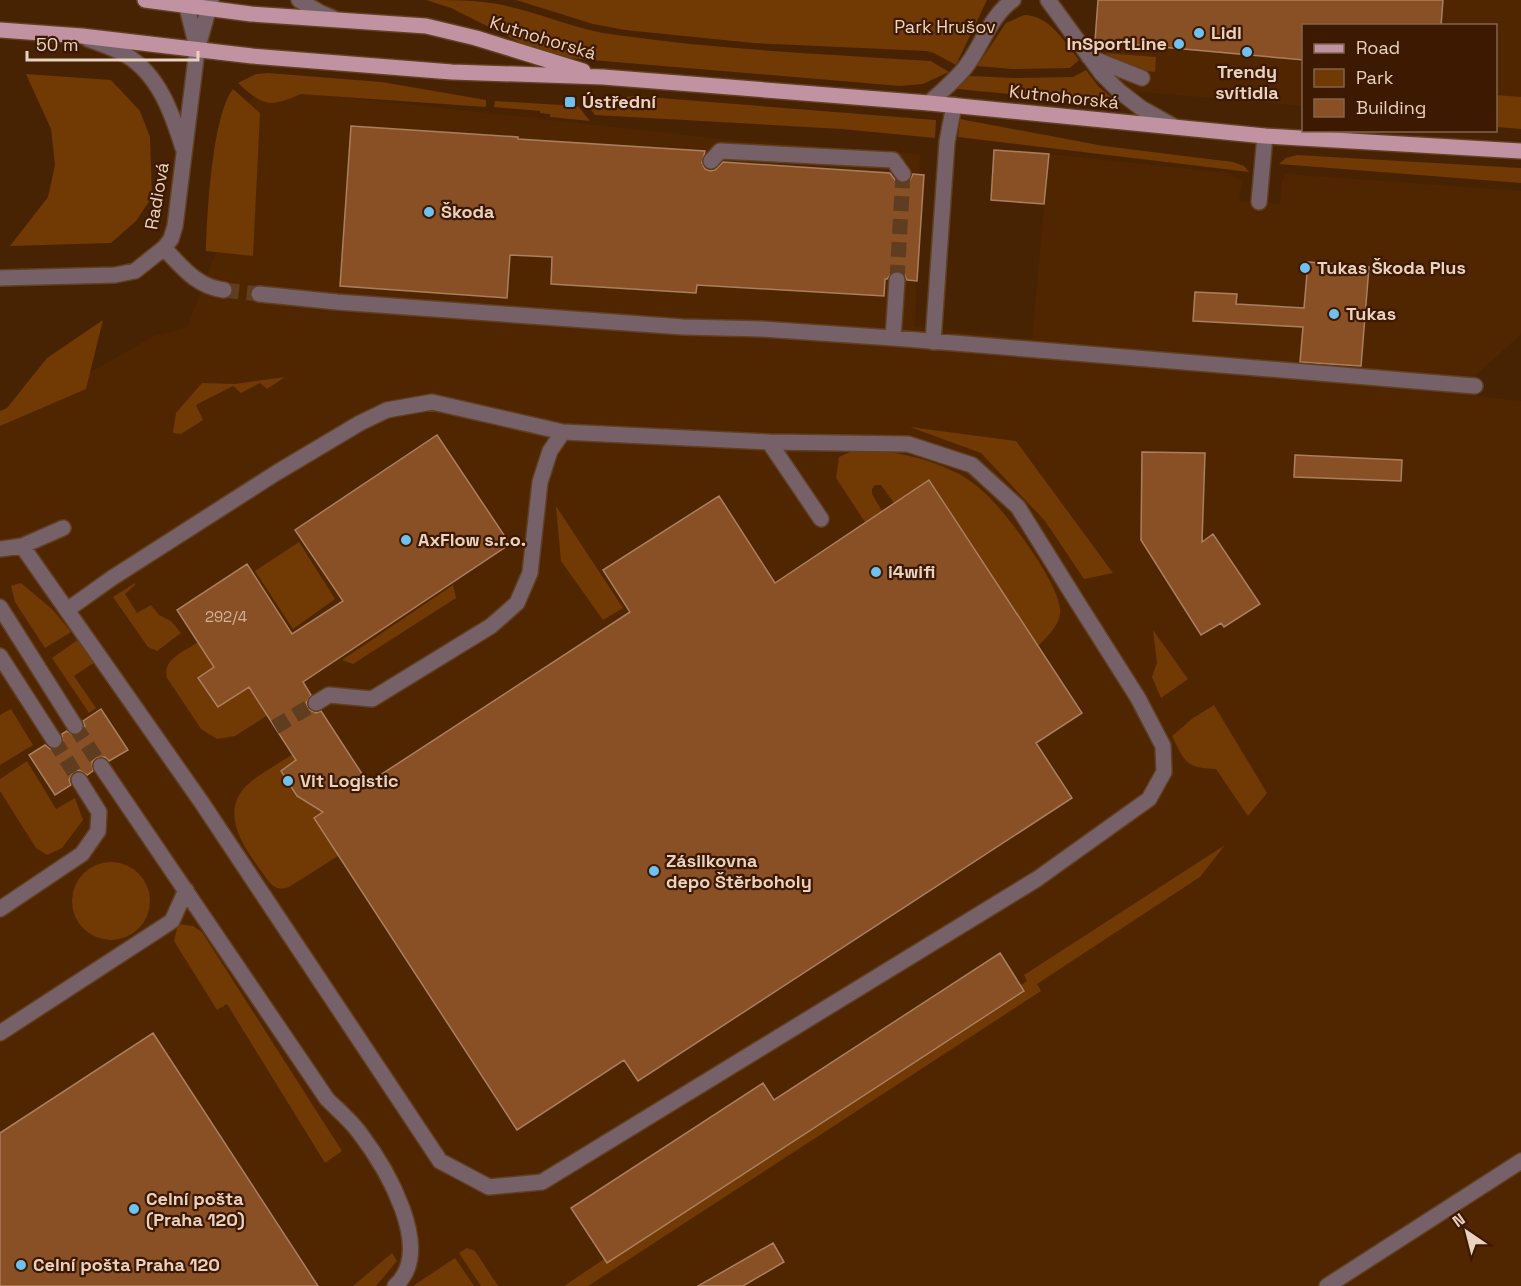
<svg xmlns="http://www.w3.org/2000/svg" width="1521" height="1286" font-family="'Space Grotesk',sans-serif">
<rect width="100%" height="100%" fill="#472304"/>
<!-- built -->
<path fill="#502600" d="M 1098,0 L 1521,0 L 1521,124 L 1496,122 L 1496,26 L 1304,26 L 1303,106 L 1131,91 L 1108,69 L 1095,41 Z
M 263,88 L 721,139 L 920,154 L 915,327 L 1032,339 L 1049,154 L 1227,173 L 1242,181 L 1239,201 L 1259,202 L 1280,204 L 1282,181 L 1286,174 L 1521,191 L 1521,334 L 1474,377 L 1476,396 L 1521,401 L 1521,1286 L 0,1286 L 0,424 L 154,336 L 187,328 L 233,208 L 240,111 Z"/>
<!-- green -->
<path fill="#713903" d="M 426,0 C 450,0 475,0 498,4 C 539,12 576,30 617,35 C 721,50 826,54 931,61 L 949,72 L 923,84 L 900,86 L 568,58 L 529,47 L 451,8 Z
M 516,0 L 987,0 L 956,65 L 934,53 L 927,51 L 753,43 L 625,30 L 593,24 Z
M 1024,15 C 1049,15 1065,42 1079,60 L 1070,68 L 1012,69 L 977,66 L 1006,23 Z
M 1105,53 L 1156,57 L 1155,72 L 1139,70 Z
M 1086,70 L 1099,87 L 1119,104 L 957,89 L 970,76 L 1014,78 L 1073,77 Z
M 268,73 L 382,82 L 486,100 L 486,107 L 301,94 C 269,108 263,106 238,83 L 256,74 Z
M 26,74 L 111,80 L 140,111 L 150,137 L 152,197 L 136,221 L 111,243 L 10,246 L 48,197 L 55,165 L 51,129 Z
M 233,89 L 260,113 L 253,256 L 206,251 C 207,214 212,116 233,89 Z
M 1496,95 L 1521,97 L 1521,129 L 1496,127 Z
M 635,96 L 936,120 L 935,138 L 842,129 L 595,115 L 589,107 L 589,101 Z
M 495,101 L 578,106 L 590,121 L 550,117 L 550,114 L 540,113 L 540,111 L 494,107 Z
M 960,119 L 1104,146 L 1233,162 L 1244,166 L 1249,172 L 958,137 Z
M 1297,155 L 1521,168 L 1521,183 L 1279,164 L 1286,158 Z
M 103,320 L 86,389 L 0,426 L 0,411 L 7,408 L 47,358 Z
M 285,377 L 267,389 L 260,383 L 241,393 L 233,386 L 196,405 L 203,420 L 181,434 L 173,433 L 176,413 L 202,383 L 235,384 Z
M 910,427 L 1016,441 L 1113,573 L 1084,579 L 1045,521 L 981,453 Z
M 857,449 C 891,451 923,456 955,472 C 966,477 979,487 988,496 C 1009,517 1056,579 1060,608 C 1062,623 1048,636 1038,646 L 930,480 L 894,503 L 881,485 L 875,485 L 872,489 L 872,494 L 882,511 L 865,522 L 836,478 L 839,457 Z
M 556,506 L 623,608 L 603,620 L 561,561 Z
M 299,542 L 335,599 L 293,629 L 255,571 Z
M 21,583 L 53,610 L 71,632 L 45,648 L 15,602 L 11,586 Z
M 135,583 L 135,585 L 125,594 L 137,613 L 151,605 L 159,615 L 171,621 L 181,633 L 157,651 L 148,647 L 113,597 Z
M 453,585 L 456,598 L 353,664 L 342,660 Z
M 1153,630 L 1188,679 L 1161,698 L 1152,677 L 1157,663 Z
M 79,639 L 95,662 L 74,676 L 96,708 L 89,713 L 52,658 Z
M 198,642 L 217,672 L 204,673 L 201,677 L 201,682 L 215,703 L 217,704 L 222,679 L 234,697 L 249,687 L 268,715 L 235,736 L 217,739 L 201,729 L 167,678 C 162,659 184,652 198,642 Z
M 1214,705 L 1267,793 L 1248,816 L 1216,769 C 1185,768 1185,762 1172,736 L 1193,718 Z
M 11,709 L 33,745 L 0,765 L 0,715 Z
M 293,754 L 299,763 L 283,769 L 328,809 L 314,818 L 338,856 L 289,887 C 280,890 276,889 269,882 C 251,856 216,817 246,786 C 259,774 278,764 293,754 Z
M 27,761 L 56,809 L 75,798 L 83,820 L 62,848 L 47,855 L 36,848 L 0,791 L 0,779 Z
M 1225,845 L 1200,877 L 1037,984 L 1041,991 L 588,1286 L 564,1286 L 604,1259 L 607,1263 L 1024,992 L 1020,986 L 1027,981 L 1024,975 Z
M72 901a39 39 0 1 1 78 0a39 39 0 1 1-78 0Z
M 178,924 L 193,926 L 202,932 L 342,1151 L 325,1163 L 227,1004 L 217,1010 L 174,941 Z
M 467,1248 L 475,1251 L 498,1286 L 481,1286 L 459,1253 Z
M 392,1253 L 397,1261 L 376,1286 L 353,1286 Z
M 455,1258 L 474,1286 L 413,1286 Z"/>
<!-- building -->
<path fill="#885024" stroke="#aa7f60" stroke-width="1.5" d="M 1098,0 L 1443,0 L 1441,26 L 1304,26 L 1304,60 L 1095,41 Z
M 351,126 L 518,137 L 518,139 L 705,151 L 702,163 L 705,169 L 710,171 L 715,170 L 723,162 L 890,173 L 895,180 L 903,184 L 909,182 L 913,174 L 924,175 L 917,281 L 907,280 L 903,272 L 893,271 L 887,279 L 885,279 L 884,296 L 697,285 L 696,293 L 551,284 L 552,257 L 510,255 L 507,298 L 340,286 Z
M 994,150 L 1049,154 L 1044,204 L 991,200 Z
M 1308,262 L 1369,267 L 1361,366 L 1300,362 L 1303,327 L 1193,321 L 1195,292 L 1237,294 L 1236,304 L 1304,308 Z
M 437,435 L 510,544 L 303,682 L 311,695 L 306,703 L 308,709 L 316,713 L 321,711 L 368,783 L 630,612 L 603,570 L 719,496 L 775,583 L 929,480 L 1082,713 L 1036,743 L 1072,798 L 638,1081 L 624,1060 L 517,1130 L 314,818 L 323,812 L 297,796 L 281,771 L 296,760 L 249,687 L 218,707 L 198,678 L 214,667 L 177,610 L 247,564 L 292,634 L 343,601 L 295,530 Z
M 1142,452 L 1205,453 L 1202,542 L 1213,534 L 1260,604 L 1224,627 L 1221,623 L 1201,635 L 1141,540 Z
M 1295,455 L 1402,460 L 1401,481 L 1294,477 Z
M 101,709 L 128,750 L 109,761 L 105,757 L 96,758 L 92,762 L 93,771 L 87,775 L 79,770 L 73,772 L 69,780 L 71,785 L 55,795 L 29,755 L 45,745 L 50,749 L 59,748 L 63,744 L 62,734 L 67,731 L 75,736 L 81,734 L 85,726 L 83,721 Z
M 1000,953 L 1024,991 L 607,1263 L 571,1208 L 763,1083 L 774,1100 Z
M 153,1033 L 318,1286 L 0,1286 L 0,1133 Z
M 773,1243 L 784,1262 L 743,1286 L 698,1286 Z"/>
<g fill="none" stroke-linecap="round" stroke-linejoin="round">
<!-- minor-tunnel -->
<path stroke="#5f3d20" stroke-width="15" stroke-dasharray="15 8" stroke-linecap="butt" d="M 897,280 L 903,174
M 224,290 L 259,294
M 75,726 L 101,766
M 275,727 L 316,703
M 54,740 L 79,780"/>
<!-- minor casing -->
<g stroke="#613f22" stroke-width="18">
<path id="minor" d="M 185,0 L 197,47
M 299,0 L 319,12 L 335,19
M 1048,0 L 1102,74 L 1119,91 L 1141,108 L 1175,127
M 88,39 C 101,44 114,48 126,55 C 159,75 172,113 183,148
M 1089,57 L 1142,78
M 929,103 C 941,92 954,81 964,69 C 982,47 989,17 1013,0
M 711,161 L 720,151 L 893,160 L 903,174
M 1259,202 L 1265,136
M 164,248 C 182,267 197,287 224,290
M 0,278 L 115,275 L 135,271 L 164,248 L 171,239 L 175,226 L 197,50 L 211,0
M 259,294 L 337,302 L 683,327 L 762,329 L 893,338 L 1475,386
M 893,338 L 897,280
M 933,342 L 947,142 L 954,105
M 769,442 L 821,519
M 22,546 L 202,803 L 440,1161 L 489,1187 L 542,1182 L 1037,879 L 1149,799 L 1164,772 L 1163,746 L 1138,698 L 1076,600 L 1018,507 L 972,465 L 908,444 L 769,442 L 563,432 L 550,451 L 540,482 L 530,573 L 517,603 L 491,626 L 372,699 L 329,695 L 316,703
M 0,549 L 22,546 L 63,528
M 0,607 L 75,726
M 67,610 L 112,578 L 276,473 L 360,423 L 387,410 L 432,402 L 563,432
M 0,656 L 54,740
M 101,766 L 327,1099 C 338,1110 350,1120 359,1132 C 385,1166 436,1250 395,1286
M 0,909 L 82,854 L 98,831 L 99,812 L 79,780
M 0,1033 L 172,921 L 186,890
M 1327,1286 L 1521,1161"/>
</g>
<!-- major casing -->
<g stroke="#613f22" stroke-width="18">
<path id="major" d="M 145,0 L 251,14 L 426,26 L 476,38 L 583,71
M 0,30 L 82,36 L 252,56 L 452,72 L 603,77 L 929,103 L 1265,136 L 1521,151"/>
</g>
<!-- minor -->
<use href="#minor" stroke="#776168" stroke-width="15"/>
<!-- major -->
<use href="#major" stroke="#c092a2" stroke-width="15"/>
</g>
<!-- markers -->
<g fill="#6ec2f3" stroke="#3c1900" stroke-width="2">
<circle cx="1199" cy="33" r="6"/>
<circle cx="1179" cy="44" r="6"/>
<circle cx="1247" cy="52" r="6"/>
<rect x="564" y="96" width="12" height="12" rx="3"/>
<circle cx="429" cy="212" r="6"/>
<circle cx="1305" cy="268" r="6"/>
<circle cx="1334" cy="314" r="6"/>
<circle cx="406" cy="540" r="6"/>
<circle cx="876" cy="572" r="6"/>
<circle cx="288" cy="781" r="6"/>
<circle cx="654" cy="871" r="6"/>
<circle cx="134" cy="1209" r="6"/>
<circle cx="21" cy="1265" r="6"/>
</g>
<g text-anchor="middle" stroke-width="4.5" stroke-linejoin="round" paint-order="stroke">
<!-- number labels -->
<g font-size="15" fill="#d2b29a">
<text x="226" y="622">292/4</text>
</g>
<!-- park labels -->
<g font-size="18" fill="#efd5c3" stroke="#3c1900">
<text x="945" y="33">Park Hrušov</text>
</g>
<!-- poi labels -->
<g font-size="18" font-weight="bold" fill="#ead2c2" stroke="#3c1900" text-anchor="start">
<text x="1211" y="39">Lidl</text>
<text x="1167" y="50" text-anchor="end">InSportLine</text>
<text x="1247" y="78" text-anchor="middle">Trendy<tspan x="1247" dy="21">svítidla</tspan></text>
<text x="582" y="108">Ústřední</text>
<text x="441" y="218">Škoda</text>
<text x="1317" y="274">Tukas Škoda Plus</text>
<text x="1346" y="320">Tukas</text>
<text x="418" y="546">AxFlow s.r.o.</text>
<text x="888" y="578">i4wifi</text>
<text x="300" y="787">Vit Logistic</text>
<text x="666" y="867">Zásilkovna<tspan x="666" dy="21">depo Štěrboholy</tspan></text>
<text x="146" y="1205">Celní pošta<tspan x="146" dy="21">(Praha 120)</tspan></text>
<text x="33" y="1271">Celní pošta Praha 120</text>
</g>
<!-- street labels -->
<g font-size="18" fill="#ead2c2" stroke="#3c1900">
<text transform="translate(543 38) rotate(17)" y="6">Kutnohorská</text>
<text transform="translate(1064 97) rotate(6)" y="6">Kutnohorská</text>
<text transform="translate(157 196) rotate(-80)" y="6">Radiová</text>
</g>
</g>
<!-- legend -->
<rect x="1302" y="24" width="195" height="108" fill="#3c1900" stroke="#82634e" stroke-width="1.5"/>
<rect x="1314" y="44" width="30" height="9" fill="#c092a2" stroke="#82634e" stroke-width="1.5"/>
<text x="1356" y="54" font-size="18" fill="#ead2c2">Road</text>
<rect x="1314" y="69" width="30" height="18" fill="#713903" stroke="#82634e" stroke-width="1.5"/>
<text x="1356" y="84" font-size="18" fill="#ead2c2">Park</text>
<rect x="1314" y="99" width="30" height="18" fill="#885024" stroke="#82634e" stroke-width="1.5"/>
<text x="1356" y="114" font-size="18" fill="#ead2c2">Building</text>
<!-- north arrow -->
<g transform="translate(1467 1232) rotate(325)" stroke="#3c1900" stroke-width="4.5" paint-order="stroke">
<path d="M0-4.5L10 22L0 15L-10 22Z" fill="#ead2c2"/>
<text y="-9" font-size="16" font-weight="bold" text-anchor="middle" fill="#ead2c2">N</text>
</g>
<!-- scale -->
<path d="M27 51v9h171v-9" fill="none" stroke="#ead2c2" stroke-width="3"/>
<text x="36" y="51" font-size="18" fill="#ead2c2" stroke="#3c1900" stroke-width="4.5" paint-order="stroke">50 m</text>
</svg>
